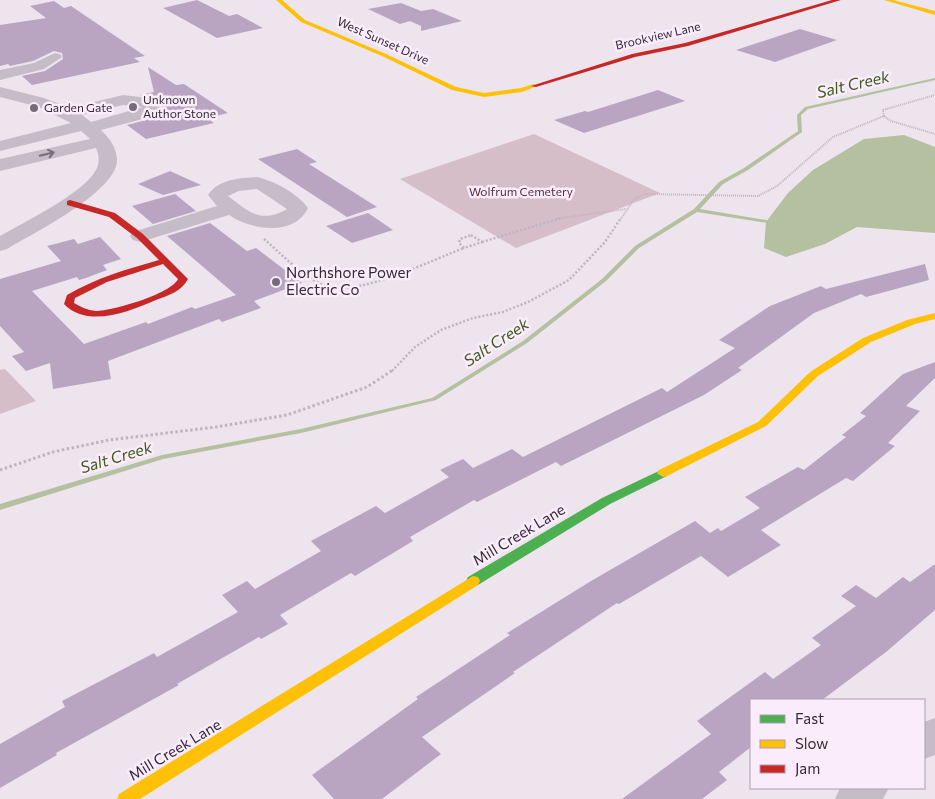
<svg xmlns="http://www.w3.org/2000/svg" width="935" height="799" font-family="Commissioner,sans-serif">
<rect width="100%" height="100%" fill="#eee4ee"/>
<!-- green -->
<path fill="#d6bec8" d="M 534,134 L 660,193 L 516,248 L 400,179 Z
M 5,369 L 36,401 L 0,414 L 0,370 Z"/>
<!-- water -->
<path fill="#b4c09f" d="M 904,135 L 935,147 L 935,233 L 857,227 L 825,244 L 786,257 L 764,248 L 766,222 L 788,193 L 813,170 L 864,139 Z"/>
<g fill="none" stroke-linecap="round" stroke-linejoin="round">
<!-- stream -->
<path fill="#b4c09f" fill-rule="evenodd" d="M 935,78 L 935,80 L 808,109 L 801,115 L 802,132 L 748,170 L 723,184 L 700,209 L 766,220 L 768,221 L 768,223 L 697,212 L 639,248 L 606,281 L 527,343 L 436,400 L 301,433 L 163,459 L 0,510 L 0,504 L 162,455 L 301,429 L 432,398 L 523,341 L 602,279 L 635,246 L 694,209 L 719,182 L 744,168 L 798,131 L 797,115 L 805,107 Z"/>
</g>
<!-- building -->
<path fill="#b9a5c2" d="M 197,0 L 229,16 L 237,14 L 263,28 L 217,38 L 163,8 Z
M 54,1 L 64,8 L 71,6 L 145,56 L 134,58 L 140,62 L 32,85 L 22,76 L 45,71 L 63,59 L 62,53 L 54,51 L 33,61 L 10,66 L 8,64 L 0,66 L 0,25 L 46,18 L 30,6 Z
M 401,3 L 421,11 L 433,9 L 462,21 L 421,31 L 421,26 L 410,21 L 400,24 L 368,9 Z
M 800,29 L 837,40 L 775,62 L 736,50 Z
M 148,67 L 176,85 L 184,84 L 228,113 L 207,118 L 214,123 L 146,139 L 127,125 L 154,118 L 163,106 L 160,100 L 140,95 L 154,92 Z
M 658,90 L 685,101 L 584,133 L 554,120 L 585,111 L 588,112 Z
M 297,149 L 317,162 L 309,164 L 377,207 L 347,217 L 258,159 Z
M 170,171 L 201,185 L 163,195 L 138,184 Z
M 175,194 L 196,211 L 153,224 L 132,206 Z
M 368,213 L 393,230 L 352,243 L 326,226 Z
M 210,223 L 247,251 L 256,248 L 302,283 L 254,301 L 261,308 L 222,322 L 219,319 L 108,361 L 111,379 L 53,389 L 50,363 L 26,371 L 12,356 L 24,352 L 0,326 L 0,279 L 61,261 L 47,246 L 74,239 L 78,244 L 100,237 L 121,259 L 103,265 L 107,270 L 86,278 L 79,280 L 77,277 L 32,291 L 84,344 L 146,322 L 148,324 L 192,307 L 195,309 L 236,295 L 167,236 Z
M 925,264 L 929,280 L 866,297 L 861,294 L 814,313 L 738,368 L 742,370 L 704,395 L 561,466 L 556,462 L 477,502 L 474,500 L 410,537 L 413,541 L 355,576 L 351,573 L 280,615 L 288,624 L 261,639 L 259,637 L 177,684 L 179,685 L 56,753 L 57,755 L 0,788 L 0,744 L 65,707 L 62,701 L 154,653 L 157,657 L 238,612 L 222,595 L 247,581 L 255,589 L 321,551 L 311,541 L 376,506 L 385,513 L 449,477 L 440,470 L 463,459 L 473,468 L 512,449 L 523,457 L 662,388 L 667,392 L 735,348 L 719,340 L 770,306 L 821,286 L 826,289 Z
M 935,362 L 935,378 L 906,406 L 920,411 L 888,443 L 895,446 L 853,481 L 846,478 L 761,530 L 781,545 L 728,577 L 701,556 L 619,604 L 617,603 L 513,672 L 515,673 L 422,737 L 441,754 L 382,799 L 334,799 L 312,775 L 418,699 L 416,697 L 510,635 L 507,633 L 591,581 L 695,521 L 710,533 L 718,528 L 721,531 L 760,508 L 745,497 L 798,467 L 804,470 L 846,437 L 842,435 L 866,416 L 860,413 L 903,374 Z
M 935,564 L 935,610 L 886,652 L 822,700 L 751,700 L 751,747 L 719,772 L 727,780 L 702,799 L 622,799 L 711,734 L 697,721 L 765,672 L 773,679 L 821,645 L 812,638 L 856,606 L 841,596 L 856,585 L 876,598 L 903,577 L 910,582 Z"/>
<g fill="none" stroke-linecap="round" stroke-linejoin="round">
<!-- path-far2 -->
<path stroke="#bfb4c1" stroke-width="2" stroke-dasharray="1 1" stroke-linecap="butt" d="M 884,116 L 883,110 L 935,95
M 884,116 L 891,121 L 935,134
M 555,219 L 626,209
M 621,219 L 634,199 L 645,194 L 758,196 L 777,186 L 833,137 L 884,116"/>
<!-- path-far1 -->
<path stroke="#bfb4c1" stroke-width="2.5" stroke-dasharray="2 2" stroke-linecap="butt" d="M 471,235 L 482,242 L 464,248 L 459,243 L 460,239 Z
M 264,239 C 282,254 306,281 329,287 C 361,295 432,260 464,248
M 482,242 L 561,218
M 392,371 L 415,347 L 441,330 L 473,318 L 503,312 L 528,302 L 569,280 L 605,242 L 621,218"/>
<!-- path -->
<path stroke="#bfb4c1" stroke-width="3" stroke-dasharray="2.5 2.5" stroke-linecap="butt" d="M 0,470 L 53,452 L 109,440 L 216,427 L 287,415 L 367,387 L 393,370"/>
<!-- street -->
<path fill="#c6bcc8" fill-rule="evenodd" d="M 55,53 L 60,54 L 62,57 L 44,69 L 0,80 L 0,70 L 34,63 Z
M 0,87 L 44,98 L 70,108 L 123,95 L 149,98 L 159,102 L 161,105 L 154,116 L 101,130 C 109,138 116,146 117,159 C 119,191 32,234 7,249 L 0,251 L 0,236 C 24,222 83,194 96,170 C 100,163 99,155 96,148 L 0,171 L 0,159 L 90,139 L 81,131 L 0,151 L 0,141 L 71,123 L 39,107 L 0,97 ZM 123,105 L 143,107 L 91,122 L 82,115 Z
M 258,177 C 276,182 297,193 308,208 C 294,237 251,230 229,215 L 140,242 L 133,240 L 130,236 L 133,232 L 217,206 L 208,195 C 219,179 241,178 258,177 ZM 257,189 L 287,209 C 261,224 249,212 228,196 L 239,191 Z
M 935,718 L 935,755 L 924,759 L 924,722 Z
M 840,788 L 889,788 L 883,799 L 835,799 Z"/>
<!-- fast -->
<path fill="#4caf50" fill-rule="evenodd" d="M 663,469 L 667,470 L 669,473 L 667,476 L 610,504 L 478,585 L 473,586 L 468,585 L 466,581 L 468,577 L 602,498 Z"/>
<!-- slow -->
<path fill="#ffc107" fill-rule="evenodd" d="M 276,0 L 282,0 L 305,20 L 386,54 L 456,87 L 484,93 L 521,88 L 534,84 L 537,86 L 522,92 L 484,97 L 452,90 L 382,56 L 301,22 Z
M 884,0 L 893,0 L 935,11 L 935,15 Z
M 935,313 L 935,319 L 915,324 L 871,342 L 818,376 L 766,426 L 667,476 L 663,477 L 657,473 L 659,470 L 758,422 L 810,372 L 863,338 L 907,320 Z
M 473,576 L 478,577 L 480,581 L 478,585 L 140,799 L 117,799 L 119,794 Z"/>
<!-- jam -->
<path fill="#c62828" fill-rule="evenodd" d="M 832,0 L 841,0 L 688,46 L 635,57 L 536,87 L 531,86 L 632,54 L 685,43 Z
M 70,200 L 115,213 L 143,234 L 188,279 C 181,292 169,295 156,300 C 130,311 88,329 64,304 L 67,295 C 96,278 127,269 159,260 L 137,238 L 109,217 L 67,205 L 67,201 ZM 163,264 L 178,279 C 171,294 112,311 96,311 C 87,310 81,307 74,303 L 75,298 L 107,282 Z"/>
</g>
<!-- one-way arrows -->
<defs><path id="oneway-shaft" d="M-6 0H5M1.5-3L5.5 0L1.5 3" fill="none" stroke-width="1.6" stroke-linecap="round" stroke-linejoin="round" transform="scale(1.25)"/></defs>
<use stroke="#766c7a" href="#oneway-shaft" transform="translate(47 154) rotate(-13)"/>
<!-- markers -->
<g fill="#766b79" stroke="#faecfb" stroke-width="2">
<circle cx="133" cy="107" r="5"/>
<circle cx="34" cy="108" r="5"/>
<circle cx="276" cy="282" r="5"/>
</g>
<g text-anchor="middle" stroke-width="5" stroke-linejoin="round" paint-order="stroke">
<!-- far-street labels -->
<g font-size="12" fill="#352a3a" stroke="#faecfb">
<text transform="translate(658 36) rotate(-13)" y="4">Brookview Lane</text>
<text transform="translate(383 41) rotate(24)" y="4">West Sunset Drive</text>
</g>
<!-- far-poi labels -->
<g font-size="12" fill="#352a3a" stroke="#faecfb" text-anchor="start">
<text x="143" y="104">Unknown<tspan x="143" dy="14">Author Stone</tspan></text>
<text x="44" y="112">Garden Gate</text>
</g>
<!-- far-park labels -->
<g font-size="12" fill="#592d37" stroke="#faecfb">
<text x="521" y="196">Wolfrum Cemetery</text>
</g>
<!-- poi labels -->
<g font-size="15" fill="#352a3a" stroke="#faecfb" text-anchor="start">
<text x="286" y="278">Northshore Power<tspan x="286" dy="17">Electric Co</tspan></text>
</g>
<!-- street labels -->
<g font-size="15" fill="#352a3a" stroke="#faecfb">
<text transform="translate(519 535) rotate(-31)" y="5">Mill Creek Lane</text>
<text transform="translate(175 750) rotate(-31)" y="5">Mill Creek Lane</text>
</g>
<!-- water labels -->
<g font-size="16" font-style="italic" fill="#405c1e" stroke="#faecfb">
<text transform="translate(853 84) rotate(-13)" y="6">Salt Creek</text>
<text transform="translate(496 342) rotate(-33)" y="6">Salt Creek</text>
<text transform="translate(116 457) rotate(-17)" y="6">Salt Creek</text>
</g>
</g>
<!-- legend -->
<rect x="750" y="699" width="175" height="90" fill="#faecfb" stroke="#ab9eae"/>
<rect x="760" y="715" width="25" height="8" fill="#4caf50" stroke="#ab9eae"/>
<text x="795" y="724" font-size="15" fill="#352a3a">Fast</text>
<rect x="760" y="740" width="25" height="8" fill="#ffc107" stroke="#ab9eae"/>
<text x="795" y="749" font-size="15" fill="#352a3a">Slow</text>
<rect x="760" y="765" width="25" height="8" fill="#c62828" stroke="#ab9eae"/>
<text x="795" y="774" font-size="15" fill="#352a3a">Jam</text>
</svg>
